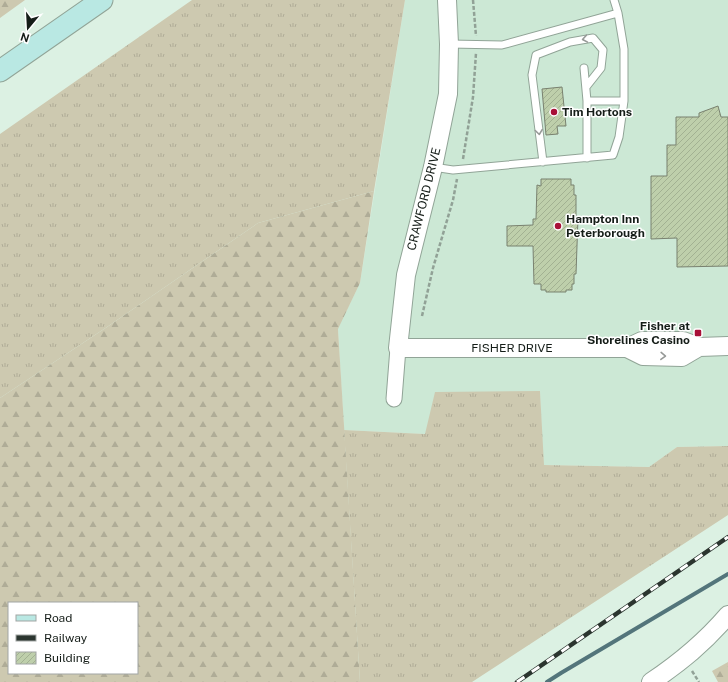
<svg xmlns="http://www.w3.org/2000/svg" width="728" height="682" font-family="'Public Sans',sans-serif">
<defs>
<pattern id="grass-tufts" width="24" height="20" patternUnits="userSpaceOnUse"><rect width="24" height="20" fill="#cdc9b0"/><path d="M3 7l-1-3M5 7V3M7 7l1-3M15 17l-1-3M17 17v-4M19 17l1-3" fill="none" stroke="#afac97"/></pattern>
<pattern id="forest-firs" width="22" height="20" patternUnits="userSpaceOnUse"><rect width="22" height="20" fill="#cdc9b0"/><path d="M5 1l3.5 6h-7zM16 11l3.5 6h-7z" fill="#afac97"/></pattern>
<pattern id="building-hatch" width="6" height="6" patternUnits="userSpaceOnUse"><rect width="6" height="6" fill="#becfab"/><path d="M-1 1l2-2M0 6l6-6M5 7l2-2" fill="none" stroke="#a2b192"/></pattern>
</defs>
<rect width="100%" height="100%" fill="#dcf1e3"/>
<!-- built -->
<path fill="#cce8d5" d="M 405,0 L 728,0 L 728,446 L 677,447 L 649,467 L 543,465 L 540,391 L 425,434 L 344,430 L 338,328 L 360,283 Z"/>
<!-- grass -->
<path fill="url(#grass-tufts)" d="M 192,0 L 405,0 L 374,191 L 258,223 L 107,327 L 0,398 L 0,134 Z
M 540,391 L 544,465 L 649,467 L 677,447 L 728,446 L 728,515 L 472,682 L 360,682 L 344,430 L 425,434 L 435,392 Z"/>
<!-- forest -->
<path fill="url(#forest-firs)" fill-rule="evenodd" d="M 0,0 L 25,0 L 0,18 Z
M 374,191 L 360,283 L 338,329 L 360,682 L 0,682 L 0,398 L 107,327 L 258,223 ZM 9,603 L 137,603 L 137,673 L 9,673 Z
M 728,662 L 728,682 L 718,682 L 712,671 Z"/>
<g fill="none" stroke-linecap="round" stroke-linejoin="round">
<!-- stream -->
<path stroke="#53757b" stroke-width="4" d="M 547,682 L 561,673 L 728,574"/>
</g>
<!-- building -->
<path fill="url(#building-hatch)" stroke="#79816f" d="M 562,87 L 566,126 L 557,126 L 558,134 L 546,135 L 542,89 Z
M 718,106 L 721,117 L 728,117 L 728,266 L 677,267 L 677,238 L 651,239 L 651,176 L 667,176 L 667,145 L 676,145 L 676,117 L 699,117 L 699,113 Z
M 541,179 L 571,179 L 571,185 L 574,185 L 574,195 L 576,195 L 576,218 L 578,218 L 576,274 L 574,274 L 574,284 L 572,284 L 572,290 L 566,290 L 566,292 L 546,292 L 546,290 L 541,290 L 541,284 L 534,284 L 533,246 L 507,246 L 507,226 L 533,225 L 533,219 L 536,219 L 537,185 L 541,186 Z"/>
<g fill="none" stroke-linecap="round" stroke-linejoin="round">
<!-- service casing -->
<g stroke="#91a497" stroke-width="9">
<path id="service" d="M 614,0 L 618,13
M 584,68 L 587,101 L 587,158
M 587,101 L 624,101
M 543,162 L 532,75 L 536,55 L 570,42 L 593,38 L 603,50 L 601,68 L 586,87
M 433,167 L 453,170 L 613,155 L 619,137 L 624,101 L 624,49 L 618,13 L 502,45 L 450,44"/>
</g>
<!-- minor casing -->
<g stroke="#91a497" stroke-width="17">
<path id="minor" d="M 394,399 L 398,348"/>
</g>
<!-- tertiary casing -->
<g stroke="#91a497" stroke-width="20">
<path id="tertiary" d="M 447,0 L 449,44 L 448,94 L 433,167 L 406,275 L 398,348 L 627,348 L 643,356 L 682,357 L 699,347
M 627,348 L 642,341 L 683,341 L 699,347 L 728,346
M 651,682 C 681,662 704,643 728,615"/>
</g>
<!-- secondary casing -->
<g stroke="#91a497" stroke-width="23">
<path id="secondary" d="M 0,71 L 102,0"/>
</g>
<!-- path -->
<path stroke="#91a196" stroke-width="2.5" stroke-dasharray="4 2" stroke-linecap="butt" d="M 473,0 L 476,36
M 463,159 L 473,97 L 476,53
M 422,316 L 433,268 L 453,200 L 457,179
M 692,671 L 699,682"/>
<!-- service -->
<use href="#service" stroke="#fff" stroke-width="7"/>
<!-- minor -->
<use href="#minor" stroke="#fff" stroke-width="15"/>
<!-- tertiary -->
<use href="#tertiary" stroke="#fff" stroke-width="18"/>
<!-- secondary -->
<use href="#secondary" stroke="#b9e8e3" stroke-width="21"/>
<!-- rail casing -->
<g stroke="#2b352f" stroke-width="4.5">
<path id="rail" d="M 517,682 L 728,537"/>
</g>
<!-- rail -->
<use href="#rail" stroke="#fff" stroke-width="3" stroke-dasharray="9" stroke-linecap="butt"/>
</g>
<!-- one-way arrows -->
<defs><path id="oneway-chevron" d="M-2-3.5L2.5 0L-2 3.5" fill="none" stroke-width="1.6" stroke-linecap="round" stroke-linejoin="round"/></defs>
<g stroke="#969997">
<use href="#oneway-chevron" transform="translate(585 39) rotate(170)"/>
<use href="#oneway-chevron" transform="translate(539 132) rotate(82)"/>
<use href="#oneway-chevron" transform="translate(663 356) rotate(2)"/>
</g>
<!-- markers -->
<g fill="#a81037" stroke="#fff" stroke-width="1.5">
<circle cx="554" cy="112" r="4"/>
<circle cx="558" cy="226" r="4"/>
<rect x="694" y="329" width="8" height="8" rx="2"/>
</g>
<g text-anchor="middle" stroke-width="3" stroke-linejoin="round" paint-order="stroke">
<!-- poi labels -->
<g font-size="12" font-weight="bold" fill="#151d18" stroke="#fff" text-anchor="start">
<text x="562" y="116">Tim Hortons</text>
<text x="566" y="223">Hampton Inn<tspan x="566" dy="14">Peterborough</tspan></text>
<text x="690" y="330" text-anchor="end">Fisher at<tspan x="690" dy="14">Shorelines Casino</tspan></text>
</g>
<!-- street labels -->
<g font-size="12" fill="#151d18" stroke="#fff">
<text transform="translate(424 199) rotate(-76)" y="4">CRAWFORD DRIVE</text>
<text x="512" y="352">FISHER DRIVE</text>
</g>
</g>
<!-- legend -->
<rect x="8" y="602" width="130" height="72" fill="#ffffff" stroke="#a1a5a3"/>
<rect x="16" y="615" width="20" height="6" fill="#b9e8e3" stroke="#a1a5a3"/>
<text x="44" y="622" font-size="12" fill="#151d18">Road</text>
<rect x="16" y="635" width="20" height="6" fill="#2b352f" stroke="#a1a5a3"/>
<text x="44" y="642" font-size="12" fill="#151d18">Railway</text>
<rect x="16" y="652" width="20" height="12" fill="url(#building-hatch)" stroke="#a1a5a3"/>
<text x="44" y="662" font-size="12" fill="#151d18">Building</text>
<!-- north arrow -->
<g transform="translate(28 28) rotate(198)" stroke="#ffffff" stroke-width="3" paint-order="stroke">
<path d="M0-3L7 15L0 10L-7 15Z" fill="#151d18"/>
<text y="-6" font-size="11" font-weight="bold" text-anchor="middle" fill="#151d18">N</text>
</g>
</svg>
